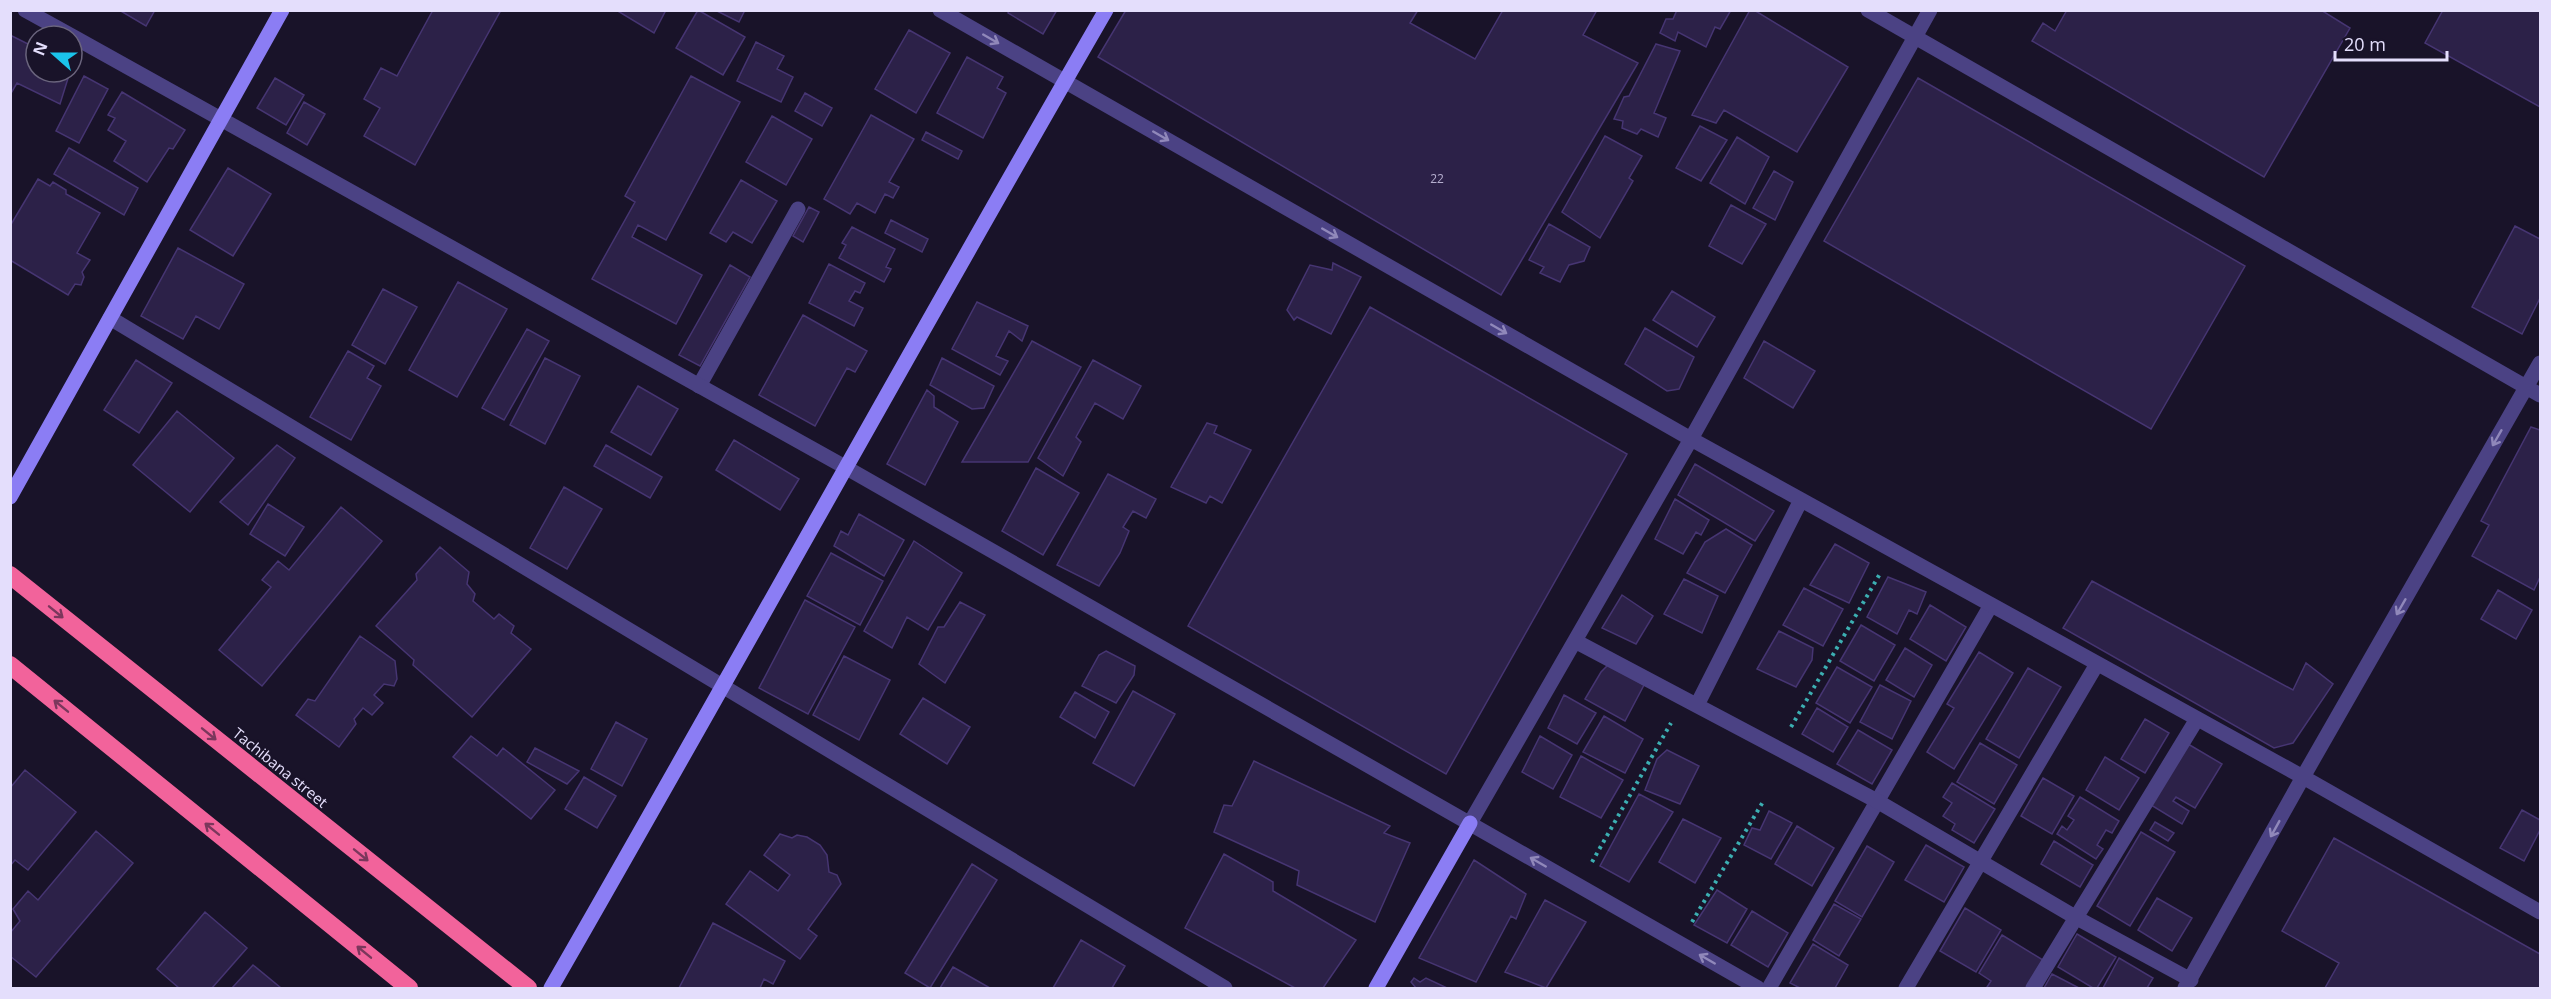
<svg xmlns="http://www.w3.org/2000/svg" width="2551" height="999" font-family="'Open Sans',sans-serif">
<rect width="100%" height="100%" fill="#191329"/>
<!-- building -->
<path fill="#2c2148" stroke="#463572" stroke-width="1.5" d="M 119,10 L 155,10 L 146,26 Z
M 433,10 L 501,10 L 415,165 L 364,136 L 380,108 L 364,99 L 381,68 L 397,76 Z
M 616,10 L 666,10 L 654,33 Z
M 698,10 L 745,37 L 723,75 L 676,48 Z
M 715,10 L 745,10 L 739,22 Z
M 1009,10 L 1057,10 L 1043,34 L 1008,13 Z
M 1126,10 L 1418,10 L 1410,23 L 1475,59 L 1503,10 L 1597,10 L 1583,35 L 1638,63 L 1501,295 L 1098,57 Z
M 1677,10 L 1731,10 L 1720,29 L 1715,27 L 1706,47 L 1678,32 L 1675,41 L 1660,33 L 1666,19 L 1673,19 Z
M 1750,10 L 1754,10 L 1848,67 L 1797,152 L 1724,110 L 1716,123 L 1692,115 Z
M 2067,10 L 2321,10 L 2350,28 L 2264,177 L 2032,41 L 2043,23 L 2055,31 Z
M 2443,10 L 2540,10 L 2540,107 L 2425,43 Z
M 909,30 L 950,53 L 916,113 L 875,89 Z
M 10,35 L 36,48 L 36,72 L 70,72 L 60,104 L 17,83 L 10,95 Z
M 756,42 L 784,56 L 777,69 L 793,77 L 781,102 L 737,81 Z
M 1656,44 L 1680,51 L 1654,113 L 1666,118 L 1658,137 L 1641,129 L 1637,134 L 1622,128 L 1623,121 L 1614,119 L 1624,97 L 1629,96 Z
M 967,57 L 1003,77 L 997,88 L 1006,93 L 983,138 L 937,113 Z
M 84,76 L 108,89 L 79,143 L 56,131 Z
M 691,76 L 740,102 L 666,240 L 638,225 L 632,237 L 702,275 L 676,324 L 592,279 L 635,202 L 625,196 Z
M 275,78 L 304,95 L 286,125 L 257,108 Z
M 1918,78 L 2245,266 L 2151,429 L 1824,241 Z
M 122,92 L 185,130 L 173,149 L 169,148 L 147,182 L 114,161 L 126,141 L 108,130 L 115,118 L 108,115 Z
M 805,93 L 832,108 L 822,126 L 795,111 Z
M 304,102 L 325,114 L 307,145 L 287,133 Z
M 871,115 L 914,139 L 889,182 L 899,187 L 893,198 L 885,194 L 875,213 L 857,203 L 850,214 L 824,199 Z
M 772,116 L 812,139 L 786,185 L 746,162 Z
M 1700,126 L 1727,140 L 1701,181 L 1676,168 Z
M 926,132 L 962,151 L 958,159 L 922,140 Z
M 1605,136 L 1642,156 L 1629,178 L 1633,181 L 1600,238 L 1562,212 Z
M 1737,137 L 1769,157 L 1745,204 L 1710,183 Z
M 69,148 L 138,188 L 124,215 L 54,174 Z
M 228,168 L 271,194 L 233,256 L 190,230 Z
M 1774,171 L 1793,182 L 1775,220 L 1753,208 Z
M 38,179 L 50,186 L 53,182 L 66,190 L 66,194 L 100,213 L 77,253 L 90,260 L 82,272 L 84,277 L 81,285 L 75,284 L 68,295 L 10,260 L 10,226 Z
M 741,180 L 777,201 L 752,243 L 733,232 L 726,242 L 710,233 Z
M 1731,205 L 1766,224 L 1742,264 L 1709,246 Z
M 809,207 L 819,212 L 803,242 L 793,236 Z
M 891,220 L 928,239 L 922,252 L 885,233 Z
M 1549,224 L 1590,247 L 1584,261 L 1569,265 L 1560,282 L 1540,273 L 1544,267 L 1529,260 Z
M 2515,226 L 2540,239 L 2540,298 L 2522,334 L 2472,307 Z
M 852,227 L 895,249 L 886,267 L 891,269 L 884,282 L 839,258 L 846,245 L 842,243 Z
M 178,248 L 244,284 L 219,329 L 196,316 L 183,339 L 141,316 Z
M 1333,263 L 1361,277 L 1331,334 L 1297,317 L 1294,320 L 1287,310 L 1310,265 L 1332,270 Z
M 829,264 L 865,283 L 860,293 L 855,291 L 849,301 L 863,308 L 854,326 L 809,303 Z
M 730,265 L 750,277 L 700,366 L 679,355 Z
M 458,282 L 507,309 L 457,397 L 409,370 Z
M 383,289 L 417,307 L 385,364 L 352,345 Z
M 1672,291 L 1715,317 L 1697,347 L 1653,320 Z
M 977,302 L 1028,326 L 1022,341 L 1009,331 L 996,356 L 1008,361 L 1000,375 L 952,349 Z
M 1370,307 L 1627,454 L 1446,774 L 1188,626 Z
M 803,315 L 867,351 L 855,372 L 847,368 L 815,426 L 759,395 Z
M 1645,328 L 1694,357 L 1679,389 L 1667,391 L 1625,364 Z
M 527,329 L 549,341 L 504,420 L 482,408 Z
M 1032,341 L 1081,367 L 1028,462 L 962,462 Z
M 1764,341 L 1815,371 L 1793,408 L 1744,378 Z
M 348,351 L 374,366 L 367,378 L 381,386 L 351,440 L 310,417 Z
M 545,358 L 580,376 L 545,444 L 510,425 Z
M 942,358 L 994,386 L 984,408 L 972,409 L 930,385 Z
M 136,360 L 172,383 L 139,433 L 104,410 Z
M 1093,360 L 1141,386 L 1123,419 L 1095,403 L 1076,437 L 1081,442 L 1063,476 L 1038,458 Z
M 638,386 L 678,409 L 651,455 L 611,432 Z
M 927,390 L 934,396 L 934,407 L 958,422 L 925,485 L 887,464 Z
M 177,411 L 234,458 L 190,512 L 133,465 Z
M 1207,423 L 1217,426 L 1214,433 L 1251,450 L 1222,503 L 1210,496 L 1206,503 L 1171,487 Z
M 2531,427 L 2540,430 L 2540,577 L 2534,590 L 2472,556 L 2489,525 L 2481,521 Z
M 734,440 L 799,479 L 780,510 L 716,470 Z
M 277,445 L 295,458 L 248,525 L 220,502 Z
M 606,445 L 662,477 L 650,498 L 594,466 Z
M 1695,464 L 1774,511 L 1755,541 L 1678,495 Z
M 1036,468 L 1079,493 L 1043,555 L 1002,531 Z
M 1108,474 L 1156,499 L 1146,518 L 1133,511 L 1123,527 L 1129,531 L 1120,553 L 1099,586 L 1057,565 Z
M 564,487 L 602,509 L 567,569 L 530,548 Z
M 1675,499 L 1709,520 L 1701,535 L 1696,532 L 1683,554 L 1655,539 Z
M 268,504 L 304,527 L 285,556 L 250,534 Z
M 341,507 L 382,541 L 262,686 L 219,650 L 271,587 L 262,580 L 278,561 L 289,570 Z
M 859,514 L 904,540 L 884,576 L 834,546 L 841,531 L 848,535 Z
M 1726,529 L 1752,545 L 1725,593 L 1687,573 L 1705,542 Z
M 914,541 L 962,573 L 928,630 L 907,617 L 892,648 L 864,631 Z
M 1835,544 L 1869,563 L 1849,603 L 1810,585 Z
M 440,547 L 469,572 L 467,584 L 475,594 L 473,601 L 494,619 L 499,614 L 514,626 L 511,633 L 531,649 L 472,717 L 413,665 L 414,660 L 376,626 L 417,580 L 416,574 Z
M 831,553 L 883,581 L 860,625 L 807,596 Z
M 1888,577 L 1926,592 L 1917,614 L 1909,610 L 1897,634 L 1867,617 Z
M 1684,579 L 1718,596 L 1702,633 L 1664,614 Z
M 2092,581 L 2293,690 L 2306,663 L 2333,684 L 2293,743 L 2274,748 L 2063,628 Z
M 1804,588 L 1843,609 L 1823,646 L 1783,625 Z
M 2498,590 L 2532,610 L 2516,639 L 2481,619 Z
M 1622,595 L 1653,616 L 1636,644 L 1602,628 Z
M 805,600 L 855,627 L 808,714 L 759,688 Z
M 960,602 L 985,615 L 945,683 L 919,664 L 938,627 L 944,627 Z
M 1930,605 L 1966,627 L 1946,661 L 1910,639 Z
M 1861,625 L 1895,645 L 1874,681 L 1840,661 Z
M 1779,631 L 1813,648 L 1812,660 L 1796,687 L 1757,669 Z
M 360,636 L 395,661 L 397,679 L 394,686 L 384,684 L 374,695 L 383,703 L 372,715 L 363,708 L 354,719 L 356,724 L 339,747 L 296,715 L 308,699 L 315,701 Z
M 1905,648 L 1932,665 L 1914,697 L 1886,680 Z
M 1106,651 L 1135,666 L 1134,675 L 1116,703 L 1082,686 L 1099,655 Z
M 1979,652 L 2013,673 L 1954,769 L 1927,752 L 1954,708 L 1947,704 Z
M 844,656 L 890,680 L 859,740 L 813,715 Z
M 1609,664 L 1644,685 L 1625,721 L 1585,699 L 1601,672 Z
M 1837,667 L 1872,687 L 1850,723 L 1816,703 Z
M 2028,668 L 2061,687 L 2019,758 L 1986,739 Z
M 1880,685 L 1911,701 L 1892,739 L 1860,722 Z
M 1133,691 L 1175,714 L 1134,786 L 1093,763 Z
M 1075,692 L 1109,712 L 1095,738 L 1060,717 Z
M 1564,695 L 1596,713 L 1577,744 L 1548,728 Z
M 923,698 L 970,727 L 947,764 L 900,734 Z
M 1817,708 L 1848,727 L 1833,752 L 1802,734 Z
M 1604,716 L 1643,739 L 1625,773 L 1583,752 Z
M 2145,719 L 2169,733 L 2145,773 L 2121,759 Z
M 616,722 L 647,739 L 622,786 L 591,769 Z
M 1858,730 L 1892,750 L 1872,784 L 1837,764 Z
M 471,736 L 497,756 L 503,748 L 555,790 L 531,819 L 453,757 Z
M 1540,736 L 1572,755 L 1553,789 L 1522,772 Z
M 1980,743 L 2017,765 L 1994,804 L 1957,782 Z
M 2188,744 L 2222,764 L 2195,808 L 2176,797 L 2173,801 L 2189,811 L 2182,824 L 2151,805 Z
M 535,748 L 579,771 L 567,784 L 527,762 Z
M 1667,750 L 1699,766 L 1680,804 L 1645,790 L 1657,759 Z
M 1581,756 L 1623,780 L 1601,818 L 1560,797 Z
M 2105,757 L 2139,778 L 2119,810 L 2086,790 Z
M 1254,761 L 1390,826 L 1384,833 L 1410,843 L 1375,922 L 1297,885 L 1299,871 L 1214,832 L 1224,805 L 1232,806 Z
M 25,770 L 76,812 L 28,870 L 15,860 L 10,866 L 10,788 Z
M 584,777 L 616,796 L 597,828 L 565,809 Z
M 2043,778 L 2074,796 L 2052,834 L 2021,816 Z
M 1952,783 L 1995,809 L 1974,843 L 1952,830 L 1955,824 L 1943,816 L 1952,803 L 1943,797 Z
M 1639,794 L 1673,812 L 1629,882 L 1600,866 Z
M 2080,797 L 2119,821 L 2112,833 L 2106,830 L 2097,845 L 2103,849 L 2096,859 L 2057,834 L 2062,826 L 2067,830 L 2074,820 L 2068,816 Z
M 2522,810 L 2540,820 L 2540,830 L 2524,861 L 2500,848 Z
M 1769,811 L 1792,823 L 1771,859 L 1744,845 L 1752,828 L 1760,830 Z
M 1683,819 L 1721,838 L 1695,883 L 1659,862 Z
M 2155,822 L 2174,833 L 2168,841 L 2150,830 Z
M 1797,826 L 1834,848 L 1812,886 L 1775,864 Z
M 96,831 L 133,863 L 36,977 L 10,956 L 10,933 L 20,921 L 13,909 L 28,891 L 38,900 Z
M 2141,832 L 2175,852 L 2130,926 L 2097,906 Z
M 780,834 L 792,838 L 797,835 L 807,837 L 820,845 L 827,855 L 829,872 L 837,875 L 841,884 L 808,929 L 817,936 L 800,959 L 726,904 L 750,871 L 778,891 L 790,875 L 764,855 Z
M 2334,838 L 2540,954 L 2540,988 L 2325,988 L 2339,963 L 2282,931 Z
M 2054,841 L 2093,865 L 2080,887 L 2041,864 Z
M 1926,845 L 1964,867 L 1944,902 L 1905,880 Z
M 1867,846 L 1894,862 L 1862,917 L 1835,901 Z
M 1224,854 L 1273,882 L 1273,891 L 1356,940 L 1323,988 L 1295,988 L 1185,928 Z
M 1474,860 L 1526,894 L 1516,919 L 1511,916 L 1476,982 L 1419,958 Z
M 972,864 L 997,880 L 930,988 L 905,973 Z
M 1717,890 L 1747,909 L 1727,943 L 1694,925 Z
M 2157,898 L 2192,918 L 2172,951 L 2138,930 Z
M 1545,900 L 1586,922 L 1546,988 L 1505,972 Z
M 1834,904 L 1861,919 L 1839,956 L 1813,940 Z
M 1965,908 L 2001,930 L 1976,972 L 1940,951 Z
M 1752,911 L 1788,933 L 1768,967 L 1731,945 Z
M 205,912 L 247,948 L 212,988 L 179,988 L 157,969 Z
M 713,923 L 785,961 L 773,984 L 764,979 L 760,988 L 679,988 Z
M 2077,934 L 2116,957 L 2097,988 L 2093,988 L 2058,967 Z
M 2002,935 L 2043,960 L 2026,988 L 1990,988 L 1987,987 L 1991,981 L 1979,973 Z
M 1081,940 L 1125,966 L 1112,988 L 1053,988 Z
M 1813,944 L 1848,965 L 1835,988 L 1800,988 L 1790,983 Z
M 2119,958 L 2153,978 L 2147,988 L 2103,988 Z
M 253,965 L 281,988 L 232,988 Z
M 953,967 L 990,988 L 940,988 Z
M 2052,974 L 2079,988 L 2044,988 Z
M 1414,978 L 1420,982 L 1426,978 L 1447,988 L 1416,988 L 1411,982 Z"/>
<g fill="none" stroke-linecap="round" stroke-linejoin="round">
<!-- path -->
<path stroke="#3cafb2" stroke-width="4" stroke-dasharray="3 4.5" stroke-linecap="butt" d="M 1791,727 L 1881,572
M 1592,862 L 1671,723
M 1692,922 L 1764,800"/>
<!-- lane -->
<path stroke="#4b4284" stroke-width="15" d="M 699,386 L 798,209
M 1769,988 L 1991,605"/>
<!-- street -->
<path stroke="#4b4284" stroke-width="15" d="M 25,10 L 72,36
M 940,10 L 1691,439 L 2303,777 L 2540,912
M 1868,10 L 2540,395
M 72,36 L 845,467 L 1758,988
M 110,318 L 1225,988
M 1575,641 L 1877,801 L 2075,917 L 2191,980
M 1697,705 L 1801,500
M 1470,823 L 1691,439 L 1930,10
M 1906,988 L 2097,664
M 2033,988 L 2197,719
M 2185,988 L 2303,777 L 2540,363"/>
<!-- secondary -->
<path stroke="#8b7df4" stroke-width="15" d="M 10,497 L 282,10
M 551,988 C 738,663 918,335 1106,10
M 1376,988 L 1470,823"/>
<!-- highway -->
<path stroke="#f2639b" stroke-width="18" d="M 10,575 L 528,988
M 10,665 L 409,988"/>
</g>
<!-- one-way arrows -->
<defs><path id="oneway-shaft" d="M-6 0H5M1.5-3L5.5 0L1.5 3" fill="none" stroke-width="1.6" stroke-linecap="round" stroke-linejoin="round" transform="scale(1.5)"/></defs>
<g stroke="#9088ba">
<use href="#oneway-shaft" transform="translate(991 39) rotate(30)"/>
<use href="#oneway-shaft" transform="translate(1161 136) rotate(30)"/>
<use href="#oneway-shaft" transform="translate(1330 233) rotate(30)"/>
<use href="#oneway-shaft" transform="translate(1499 329) rotate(30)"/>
<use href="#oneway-shaft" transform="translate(2497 438) rotate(120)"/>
<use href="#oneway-shaft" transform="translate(2401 607) rotate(120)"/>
<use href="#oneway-shaft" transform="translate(2275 829) rotate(119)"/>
<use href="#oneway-shaft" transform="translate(1538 862) rotate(-150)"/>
<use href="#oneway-shaft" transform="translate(1707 959) rotate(-150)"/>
</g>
<g stroke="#7b375c">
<use href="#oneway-shaft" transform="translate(56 612) rotate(39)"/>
<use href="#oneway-shaft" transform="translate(61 706) rotate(-141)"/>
<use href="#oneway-shaft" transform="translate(209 734) rotate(39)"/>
<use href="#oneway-shaft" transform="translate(212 829) rotate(-141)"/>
<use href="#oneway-shaft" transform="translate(361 855) rotate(39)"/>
<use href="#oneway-shaft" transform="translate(364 952) rotate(-141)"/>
</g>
<g text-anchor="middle" stroke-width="4.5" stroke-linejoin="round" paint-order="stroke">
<!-- number labels -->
<g font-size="12" fill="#b6afcf">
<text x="1437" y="183">22</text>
</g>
<!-- street labels -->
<g font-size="15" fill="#e4defc" stroke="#191329">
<text transform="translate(280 768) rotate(39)" y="5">Tachibana street</text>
</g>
</g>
<!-- border -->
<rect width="2551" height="999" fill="none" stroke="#e4defc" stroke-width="24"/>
<!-- north arrow -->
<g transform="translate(54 54) rotate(291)"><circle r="28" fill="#191329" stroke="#6a647d" stroke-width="1.5"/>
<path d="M0-4.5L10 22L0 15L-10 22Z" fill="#1bc4eb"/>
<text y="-9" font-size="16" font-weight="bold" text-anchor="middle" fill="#e4defc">N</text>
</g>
<!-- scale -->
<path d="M2335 51v9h112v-9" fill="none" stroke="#e4defc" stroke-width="3"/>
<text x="2344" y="51" font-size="18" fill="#e4defc" stroke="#191329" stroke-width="4.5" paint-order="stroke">20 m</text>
</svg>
